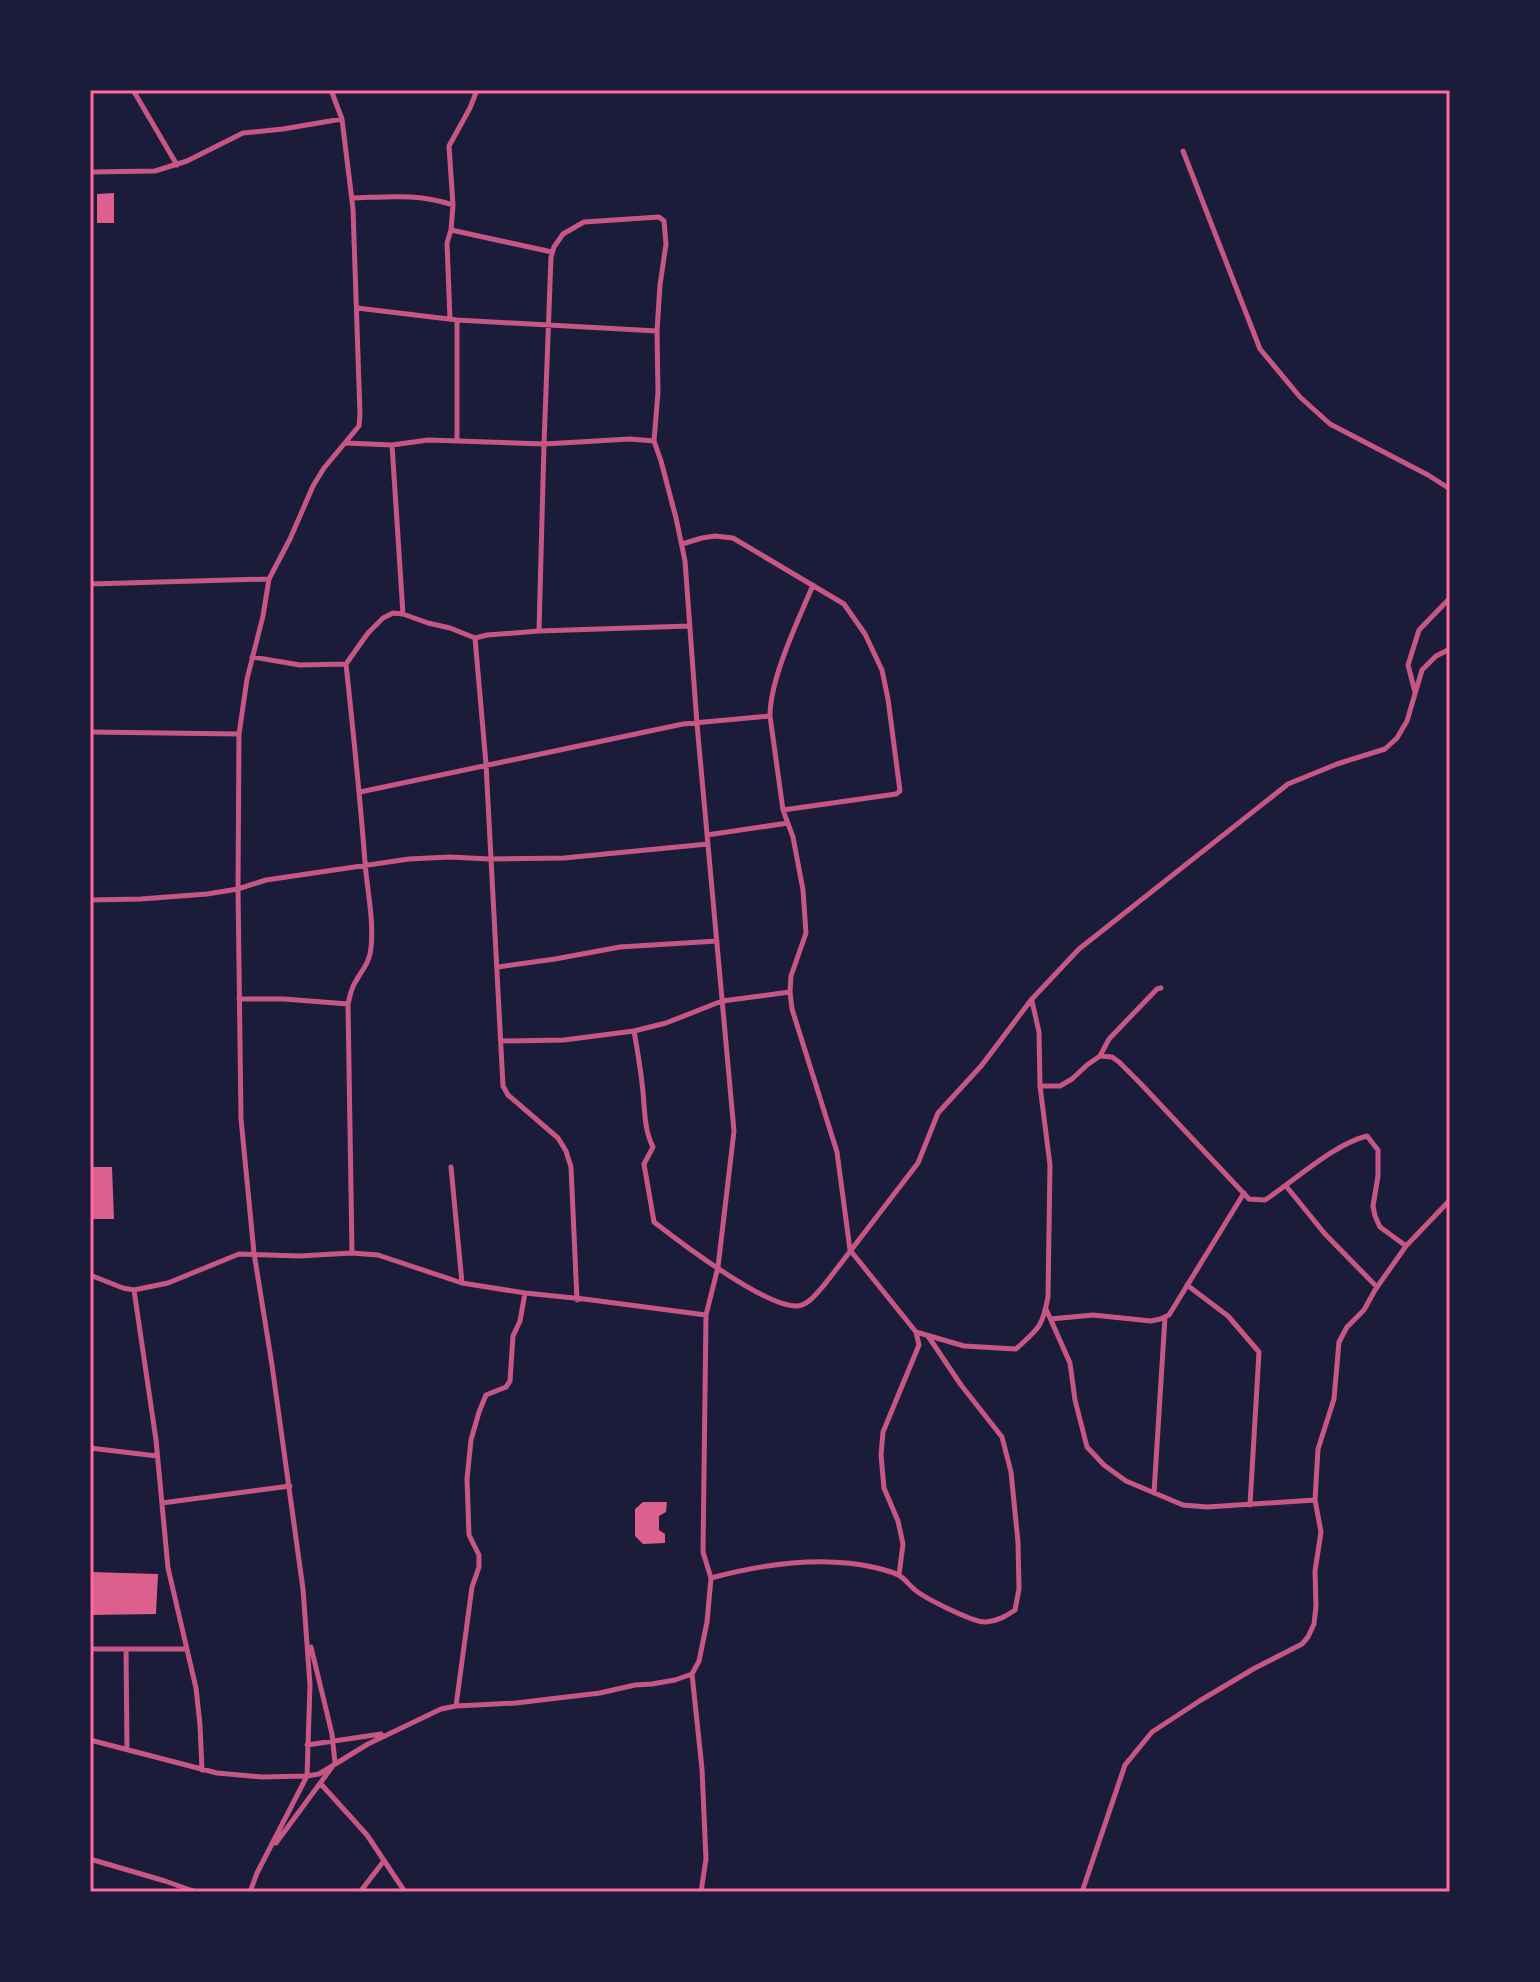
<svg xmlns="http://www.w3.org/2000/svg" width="1540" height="1982" font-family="'IBM Plex Serif',serif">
<rect width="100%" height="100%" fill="#1b1b3a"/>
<!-- building -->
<path fill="#dd5f8e" d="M 114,193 L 114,223 L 97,223 L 97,194 Z
M 90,1167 L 112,1167 L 114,1219 L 90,1219 Z
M 643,1502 L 667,1502 L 666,1512 L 659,1516 L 659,1530 L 665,1534 L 665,1543 L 643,1544 L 635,1536 L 635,1509 Z
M 90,1572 L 158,1574 L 156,1614 L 90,1615 Z"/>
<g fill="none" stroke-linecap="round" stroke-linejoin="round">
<!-- minor -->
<path stroke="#c65784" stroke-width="5" d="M 133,90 L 177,165
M 1183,151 L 1260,349 L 1300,397 L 1330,424 L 1428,475 L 1450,489
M 90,172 L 155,171 L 187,161 L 243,133 L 283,129 L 342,119
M 352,198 C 388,197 418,193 453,205
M 451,230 L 552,252
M 357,308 L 457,320 L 657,331
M 450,319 L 447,243 L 451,230 L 453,205 L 449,146 L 470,108 L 477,90
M 457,441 L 457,320
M 654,441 L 630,439 L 544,444 L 551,257 L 554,247 L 563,234 L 584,222 L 659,217 L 664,221 L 666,244 L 660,285 L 657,331 L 658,392 L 654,441 L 661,461 L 676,518 L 685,561 L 697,724 L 734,1131 L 718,1267 L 706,1315 L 703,1552 L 711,1578 L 707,1622 L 699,1661 L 692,1674 L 702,1769 L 706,1859 L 701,1892
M 346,443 L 392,445 L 428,440 L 544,444 L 539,631
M 392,445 L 403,614
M 682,544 L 702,538 L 715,536 L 733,538 L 844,604 L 865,634 L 882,670 L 888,699 L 900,791 L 896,794 L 783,810
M 90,584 L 269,579
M 813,585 C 798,621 770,678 770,716 L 783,810 L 793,837 L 803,890 L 806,933 L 791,976 L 790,992 L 792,1009 L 837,1152 L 850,1250 L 916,1332 L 919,1345 L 883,1432 L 881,1455 L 884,1488 L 898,1521 L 903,1544 L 899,1575
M 475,638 L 486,764 L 503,1086 L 508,1095 L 558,1138 L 566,1151 L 571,1167 L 577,1300
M 252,657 L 300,665 L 346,664 L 368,633 L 383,618 L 393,613 L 403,614 L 428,623 L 450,628 L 475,638 L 487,635 L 539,631 L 689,626
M 346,664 C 353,730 360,795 365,862 C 367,890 374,919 371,948 C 370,962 362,970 356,981 C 351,988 350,996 348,1004 L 352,1253
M 1415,692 L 1408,665 L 1419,630 L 1450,598
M 90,732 L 239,734
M 360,792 L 683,724 L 770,716
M 707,835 L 788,823
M 90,900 L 141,899 L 207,894 L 238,889 L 266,880 L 409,859 L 450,857 L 490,859 L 564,858 L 708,844
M 498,967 L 555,959 L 620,947 L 717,941
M 239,999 L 284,999 L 348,1004
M 634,1031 C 637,1048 640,1065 642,1083 C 645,1104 643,1128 653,1147 L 644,1164 L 654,1222 C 681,1243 764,1306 796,1306 C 808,1306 817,1293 825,1284 L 918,1163 L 938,1113 L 982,1065 L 1031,1000 L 1079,949 L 1288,784 L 1337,764 L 1385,749 L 1397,738 L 1407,721 L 1422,670 L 1436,656 L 1450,649
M 501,1041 L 564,1040 L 634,1031 L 666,1023 L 722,1001 L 790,992
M 1100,1056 L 1109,1039 L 1157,989 L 1161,988
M 1040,1086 L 1060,1086 L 1072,1079 L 1087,1065 L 1100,1056 L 1112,1057 L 1119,1062 L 1141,1084 L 1249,1199 L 1265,1200 C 1294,1181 1334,1144 1367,1136 L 1378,1150 L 1378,1176 L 1373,1206 L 1375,1216 L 1380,1227 L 1406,1246
M 451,1167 L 462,1283
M 1286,1186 L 1325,1234 L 1377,1287
M 90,1275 L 123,1288 L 134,1290 L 168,1283 L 239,1254 L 299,1256 L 352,1253 L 378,1255 L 462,1283 L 525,1293 L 584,1299 L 706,1315
M 1187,1285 L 1228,1316 L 1259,1352 L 1250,1505
M 134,1290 L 156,1440 L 168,1568 L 196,1688 L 200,1725 L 202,1770
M 1046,1309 L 1070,1363 L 1075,1400 L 1087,1447 L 1104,1465 L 1126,1481 L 1183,1505 L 1207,1507 L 1315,1500
M 1051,1319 L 1093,1315 L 1151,1321 L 1160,1319 L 1169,1315 L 1244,1193
M 916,1332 L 964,1346 L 1016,1349 C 1039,1328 1042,1328 1048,1297 L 1050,1165 L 1040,1086 L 1039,1032 L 1032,1001
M 90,1448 L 157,1456
M 1154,1493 L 1165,1317
M 162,1503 L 290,1486
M 711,1578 C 763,1564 823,1555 877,1568 C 884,1570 894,1572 900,1576 C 905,1579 909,1585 914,1589 C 924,1598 974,1623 986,1622 C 998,1621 1006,1616 1015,1610 L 1019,1589 L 1018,1542 L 1011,1472 L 1002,1437 L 961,1385 L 928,1336
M 90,1649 L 186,1649
M 126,1649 L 127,1749
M 456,1706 L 472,1587 L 479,1567 L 479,1555 L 469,1535 L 467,1479 L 471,1440 L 479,1412 L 486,1395 L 506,1387 L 510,1381 L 513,1336 L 520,1321 L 525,1293
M 90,1740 L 217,1773 L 262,1777 L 307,1776 L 319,1774 L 368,1744 L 441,1709 L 456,1706 L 516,1703 L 600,1693 L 635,1685 L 652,1684 L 675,1680 L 692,1674
M 307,1745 L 381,1734
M 320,1783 L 367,1835 L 405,1892
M 276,1843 L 335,1763 L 332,1734 L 311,1647
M 90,1859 L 165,1881 L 196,1892
M 250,1892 L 257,1873 L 307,1776 L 310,1685 L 303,1589 L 272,1365 L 254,1253 L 241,1119 L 238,889 L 239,734 L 247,679 L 263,616 L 269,579 L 290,539 L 313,486 L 324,468 L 359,426 L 360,415 L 353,209 L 342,119 L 331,90
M 360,1892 L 383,1862
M 1082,1892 L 1125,1765 L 1152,1732 L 1201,1700 L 1255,1668 L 1302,1644 L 1308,1637 L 1314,1624 L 1316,1606 L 1315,1571 L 1321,1532 L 1315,1500 L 1318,1449 L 1334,1399 L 1339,1342 L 1347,1327 L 1364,1310 L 1375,1290 L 1406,1246 L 1450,1200"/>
</g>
<!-- border -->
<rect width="1540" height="1982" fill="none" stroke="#1b1b3a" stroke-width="184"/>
<rect x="92" y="92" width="1356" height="1798" fill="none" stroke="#ff6b9d" stroke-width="3"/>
</svg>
